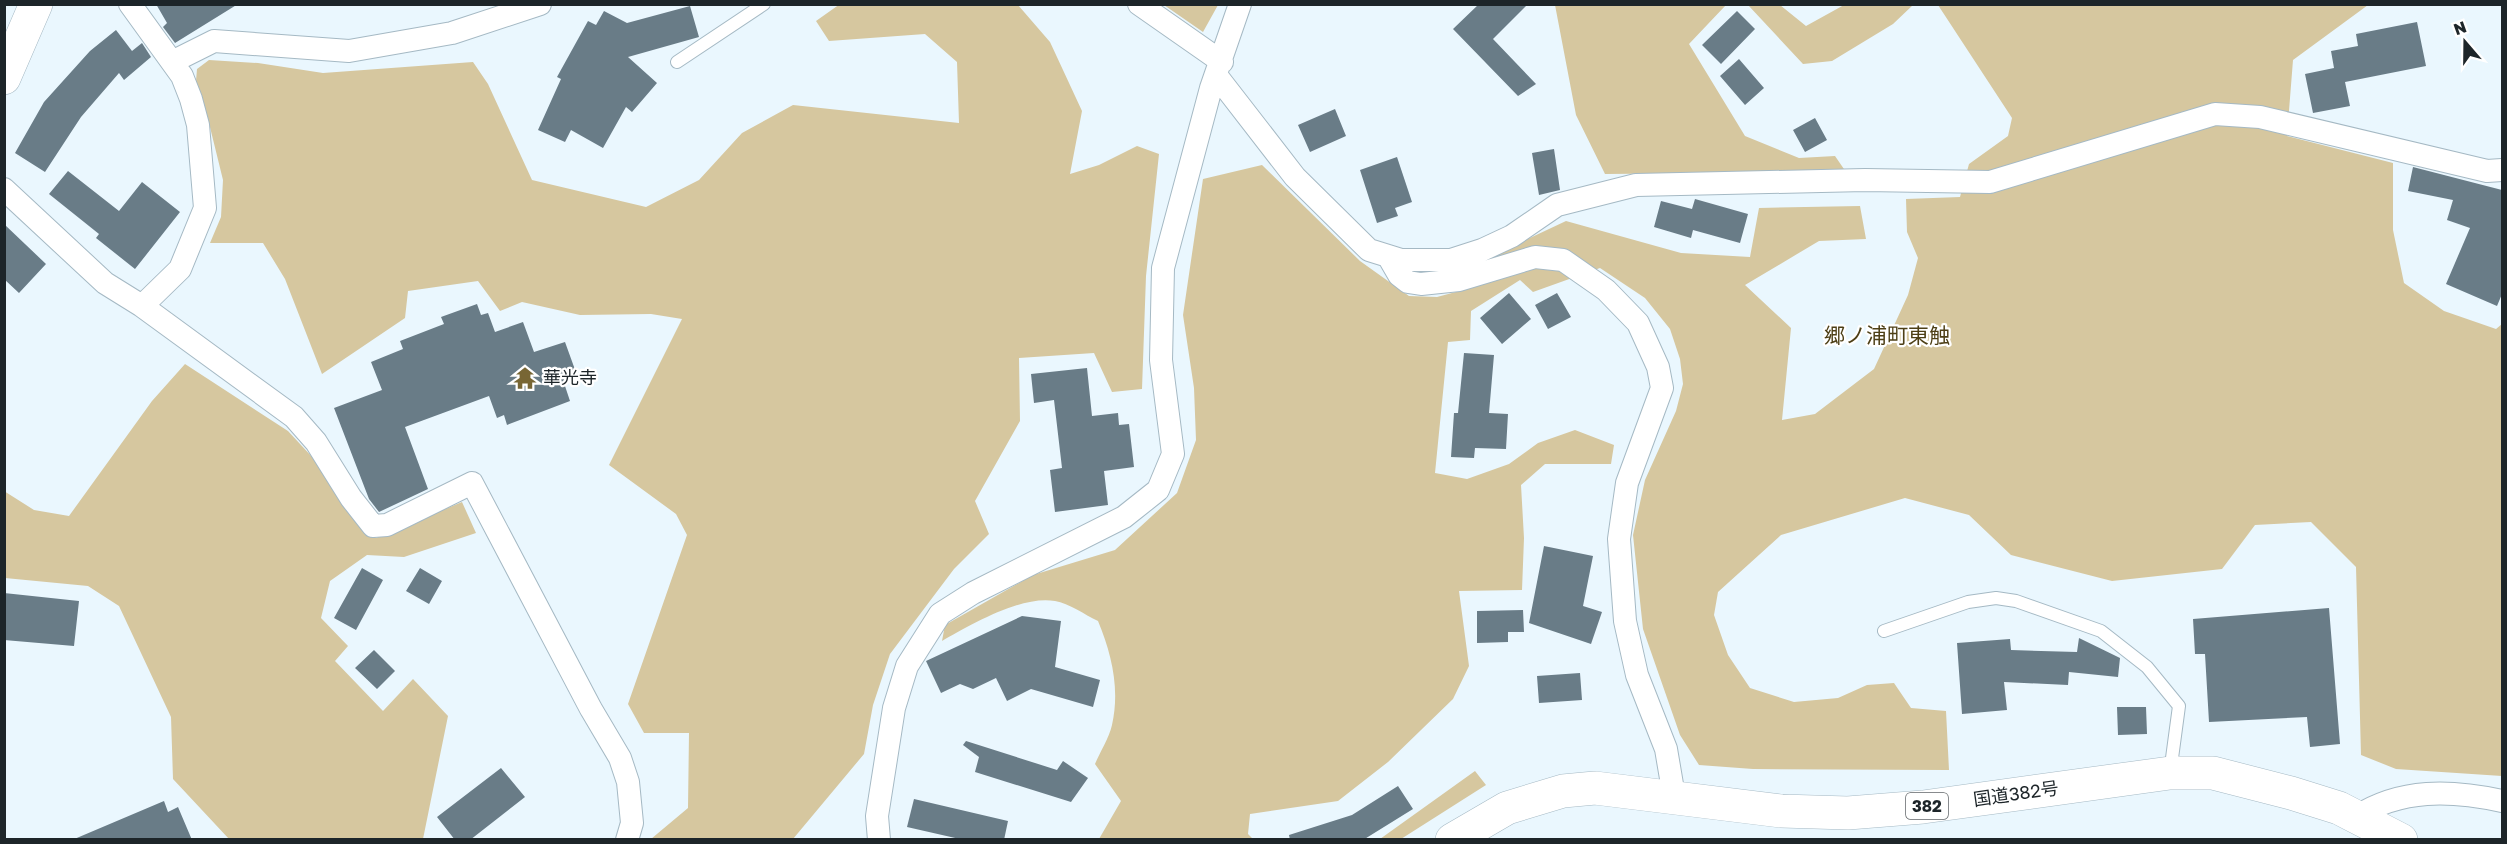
<svg xmlns="http://www.w3.org/2000/svg" width="2507" height="844" font-family="'Golos Text','Noto Sans JP',sans-serif">
<rect width="100%" height="100%" fill="#eaf7fe"/>
<!-- green -->
<path fill="#d6c79f" d="M 840,4 L 1018,5 L 1050,42 L 1082,111 L 1070,174 L 1099,165 L 1137,146 L 1159,154 L 1146,276 L 1142,389 L 1112,392 L 1094,353 L 1019,358 L 1020,421 L 975,501 L 989,534 L 954,569 L 890,654 L 873,705 L 864,754 L 793,839 L 651,839 L 688,808 L 689,733 L 644,733 L 628,704 L 687,535 L 676,514 L 609,465 L 682,319 L 651,314 L 580,315 L 522,302 L 500,311 L 478,281 L 408,291 L 405,318 L 322,374 L 285,279 L 263,243 L 210,243 L 221,217 L 223,180 L 208,119 L 196,81 L 197,69 L 209,60 L 258,63 L 323,73 L 473,62 L 488,84 L 532,180 L 646,207 L 699,180 L 742,133 L 793,105 L 959,123 L 957,62 L 925,34 L 829,41 L 816,21 Z
M 1164,5 L 1218,5 L 1203,32 Z
M 1555,5 L 1726,5 L 1689,44 L 1745,136 L 1799,158 L 1835,156 L 1846,172 L 1605,174 L 1576,115 Z
M 1748,5 L 1780,5 L 1806,26 L 1844,5 L 1913,5 L 1893,24 L 1832,61 L 1803,64 Z
M 1938,5 L 2368,5 L 2293,60 L 2287,136 L 2393,163 L 2393,230 L 2404,283 L 2444,311 L 2496,329 L 2502,324 L 2502,776 L 2396,769 L 2361,755 L 2356,567 L 2311,522 L 2255,525 L 2222,569 L 2112,581 L 2011,555 L 1969,515 L 1905,498 L 1781,535 L 1718,592 L 1714,615 L 1728,655 L 1750,688 L 1794,702 L 1838,698 L 1867,685 L 1894,683 L 1911,708 L 1946,711 L 1949,770 L 1753,769 L 1699,765 L 1680,735 L 1643,629 L 1633,535 L 1645,480 L 1676,411 L 1683,384 L 1680,359 L 1670,329 L 1645,298 L 1600,268 L 1533,292 L 1520,280 L 1471,311 L 1470,340 L 1448,342 L 1435,473 L 1467,479 L 1509,464 L 1538,443 L 1575,430 L 1614,445 L 1611,464 L 1545,464 L 1521,485 L 1524,538 L 1522,590 L 1459,591 L 1469,666 L 1453,699 L 1388,762 L 1338,801 L 1250,814 L 1248,834 L 1253,839 L 1099,839 L 1121,801 L 1095,764 C 1100,752 1109,738 1112,725 C 1120,689 1112,655 1098,621 C 1085,615 1069,603 1055,601 C 1021,595 971,625 942,641 L 945,625 L 1033,575 L 1115,550 L 1177,493 L 1196,440 L 1194,388 L 1183,315 L 1203,179 L 1262,165 L 1360,261 L 1409,296 L 1437,297 L 1482,285 L 1483,260 L 1566,221 L 1681,253 L 1750,257 L 1759,208 L 1860,206 L 1866,239 L 1819,241 L 1745,285 L 1791,328 L 1782,420 L 1815,414 L 1874,369 L 1908,295 L 1918,258 L 1907,232 L 1906,199 L 1960,197 L 1969,164 L 2008,136 L 2012,118 Z
M 185,364 L 288,431 L 326,472 L 355,520 L 376,538 L 462,502 L 476,533 L 404,557 L 367,555 L 330,581 L 321,618 L 348,646 L 335,661 L 383,711 L 413,679 L 448,716 L 423,839 L 229,839 L 173,779 L 171,717 L 119,606 L 88,586 L 5,578 L 4,491 L 34,510 L 69,516 L 152,401 Z
M 1475,771 L 1486,785 L 1401,839 L 1380,839 Z"/>
<!-- building -->
<path fill="#697c87" d="M 156,4 L 238,4 L 175,43 L 163,27 L 167,23 Z
M 1479,4 L 1528,4 L 1493,39 L 1536,84 L 1518,96 L 1453,29 Z
M 690,6 L 699,37 L 628,57 L 657,83 L 632,112 L 626,107 L 603,148 L 571,130 L 565,142 L 538,130 L 561,79 L 557,77 L 588,21 L 596,25 L 604,11 L 627,23 Z
M 1737,11 L 1755,29 L 1721,64 L 1702,45 Z
M 2417,22 L 2426,66 L 2345,82 L 2350,106 L 2313,113 L 2305,74 L 2334,68 L 2331,51 L 2358,46 L 2356,34 Z
M 116,30 L 132,51 L 142,43 L 151,57 L 124,80 L 119,73 L 81,117 L 45,172 L 15,153 L 44,102 L 90,51 Z
M 1739,59 L 1764,88 L 1745,105 L 1720,76 Z
M 1335,109 L 1346,136 L 1310,152 L 1298,125 Z
M 1815,118 L 1827,140 L 1805,152 L 1793,130 Z
M 1554,149 L 1560,190 L 1539,195 L 1532,153 Z
M 1397,157 L 1412,202 L 1395,208 L 1398,216 L 1377,223 L 1360,170 Z
M 2413,167 L 2502,190 L 2502,294 L 2497,306 L 2446,284 L 2470,228 L 2447,220 L 2453,200 L 2408,191 Z
M 68,171 L 119,211 L 142,182 L 180,212 L 135,269 L 96,238 L 99,234 L 49,194 Z
M 1695,199 L 1748,214 L 1740,243 L 1693,230 L 1691,238 L 1654,227 L 1661,201 L 1692,209 Z
M 4,224 L 46,264 L 19,293 L 4,279 Z
M 1509,293 L 1531,319 L 1502,344 L 1480,318 Z
M 1557,293 L 1571,317 L 1548,329 L 1535,305 Z
M 477,304 L 481,315 L 488,313 L 495,332 L 523,322 L 534,352 L 565,342 L 578,378 L 564,383 L 570,401 L 507,425 L 504,415 L 497,418 L 489,396 L 405,427 L 428,489 L 379,512 L 369,499 L 334,408 L 382,390 L 371,362 L 403,349 L 400,341 L 444,324 L 441,317 Z
M 1464,353 L 1494,355 L 1489,413 L 1508,414 L 1506,449 L 1475,448 L 1474,458 L 1451,457 L 1454,413 L 1458,413 Z
M 1087,368 L 1092,416 L 1118,413 L 1119,425 L 1129,424 L 1134,467 L 1104,471 L 1108,505 L 1055,512 L 1050,470 L 1062,468 L 1054,400 L 1034,403 L 1031,374 Z
M 1544,546 L 1593,556 L 1583,606 L 1602,612 L 1591,644 L 1529,623 Z
M 362,568 L 383,580 L 356,630 L 334,618 Z
M 420,568 L 442,581 L 429,604 L 406,591 Z
M 4,593 L 79,601 L 74,646 L 4,640 Z
M 2329,608 L 2340,744 L 2310,747 L 2307,717 L 2209,722 L 2205,654 L 2195,654 L 2193,619 Z
M 1523,610 L 1524,632 L 1508,632 L 1508,642 L 1477,643 L 1477,611 Z
M 1022,616 L 1061,621 L 1055,667 L 1100,680 L 1093,707 L 1031,689 L 1007,701 L 996,678 L 973,689 L 960,684 L 941,693 L 926,661 Z
M 2079,638 L 2120,658 L 2118,677 L 2069,672 L 2068,685 L 2004,682 L 2007,710 L 1962,714 L 1957,643 L 2010,639 L 2011,650 L 2077,652 Z
M 374,650 L 395,671 L 377,689 L 355,668 Z
M 1580,673 L 1582,700 L 1539,703 L 1537,676 Z
M 2117,707 L 2146,707 L 2147,734 L 2118,735 Z
M 966,741 L 1057,770 L 1063,761 L 1088,778 L 1071,802 L 975,772 L 979,757 L 963,745 Z
M 501,768 L 525,797 L 470,840 L 455,840 L 437,817 Z
M 1398,786 L 1413,809 L 1363,840 L 1290,840 L 1289,835 L 1352,815 Z
M 914,799 L 1008,821 L 1004,840 L 964,840 L 907,827 Z
M 164,801 L 168,812 L 178,807 L 192,840 L 72,840 Z"/>
<g fill="none" stroke-linecap="round" stroke-linejoin="round">
<!-- lane casing -->
<g stroke="#a5b9c4" stroke-width="14">
<path id="lane" d="M 677,62 L 764,4
M 1884,631 L 1968,602 L 1996,598 L 2016,601 L 2101,631 L 2147,667 L 2179,706 L 2170,773"/>
</g>
<!-- street casing -->
<g stroke="#a5b9c4" stroke-width="24">
<path id="street" d="M 130,4 L 182,76 L 191,99 L 198,125 L 205,208 L 180,269 L 142,306
M 1139,4 L 1222,62
M 172,62 L 214,41 L 349,51 L 452,33 L 540,4
M 1216,75 L 1295,177 L 1369,250 L 1401,260 L 1451,260 L 1482,250 L 1512,236 L 1557,205 L 1636,185 L 1865,180 L 1990,182 L 2215,114 L 2260,117 L 2487,171 L 2502,170
M 4,189 L 105,283 L 142,306 L 294,417 L 316,442 L 351,498 L 373,526 L 387,525 L 472,483 L 591,709 L 620,758 L 628,782 L 632,823 L 627,840
M 1388,256 L 1399,275 L 1408,282 L 1421,284 L 1459,280 L 1535,257 L 1563,260 L 1606,290 L 1638,323 L 1658,367 L 1662,388 L 1627,483 L 1619,539 L 1625,621 L 1637,675 L 1666,749 L 1674,796
M 2356,817 C 2401,788 2451,790 2502,801
M 879,840 L 877,816 L 894,708 L 907,666 L 940,614 L 973,593 L 1124,517 L 1158,490 L 1173,454 L 1161,360 L 1163,268 L 1211,88 L 1240,4"/>
</g>
<!-- highway casing -->
<g stroke="#a5b9c4" stroke-width="34">
<path id="highway" d="M 4,78 L 36,4
M 1452,840 L 1507,808 L 1563,791 L 1595,788 L 1781,811 L 1848,813 L 1923,807 L 2170,773 L 2213,773 L 2291,793 L 2339,808 L 2401,840"/>
</g>
<!-- lane -->
<use href="#lane" stroke="#fff" stroke-width="12"/>
<!-- street -->
<use href="#street" stroke="#fff" stroke-width="22"/>
<!-- highway -->
<use href="#highway" stroke="#fff" stroke-width="33"/>
</g>
<!-- icons -->
<defs>
<g id="temple-bare" transform="scale(1.8)"><path d="M0-6L5-2H3V0L6.5 2.5H4V6H1.5V3h-3V6H-4V2.5H-6.5L-3 0V-2H-5Z" fill="#786634" stroke="#fff" stroke-width="2.5" paint-order="stroke"/></g>
</defs>
<g fill-rule="evenodd">
<use href="#temple-bare" x="525" y="378"/>
</g>
<g text-anchor="middle" stroke-width="4.5" stroke-linejoin="round" paint-order="stroke">
<!-- shield labels -->
<rect fill="#fff" stroke="#616669" stroke-width="1.5" x="1906" y="793" width="42" height="26" rx="4.5"/>
<g font-size="16" font-weight="bold" fill="#1d2529">
<text x="1927" y="812">382</text>
</g>
<!-- poi labels -->
<g font-size="18" fill="#1d2529" stroke="#fff" text-anchor="start">
<text x="543" y="384">華光寺</text>
</g>
<!-- street labels -->
<g font-size="18" fill="#1d2529" stroke="#fff">
<text transform="translate(2016 794) rotate(-8)" y="6">国道382号</text>
</g>
<!-- quarter labels -->
<g font-size="21" fill="#4d3f16" stroke="#fff">
<text x="1887" y="343">郷ノ浦町東触</text>
</g>
</g>
<!-- border -->
<rect width="2507" height="844" fill="none" stroke="#1d2529" stroke-width="12"/>
<!-- north arrow -->
<g transform="translate(2465 42) rotate(340)" stroke="#ffffff" stroke-width="4.5" paint-order="stroke">
<path d="M0-4.5L10 22L0 15L-10 22Z" fill="#1d2529"/>
<text y="-9" font-size="16" font-weight="bold" text-anchor="middle" fill="#1d2529">N</text>
</g>
</svg>
